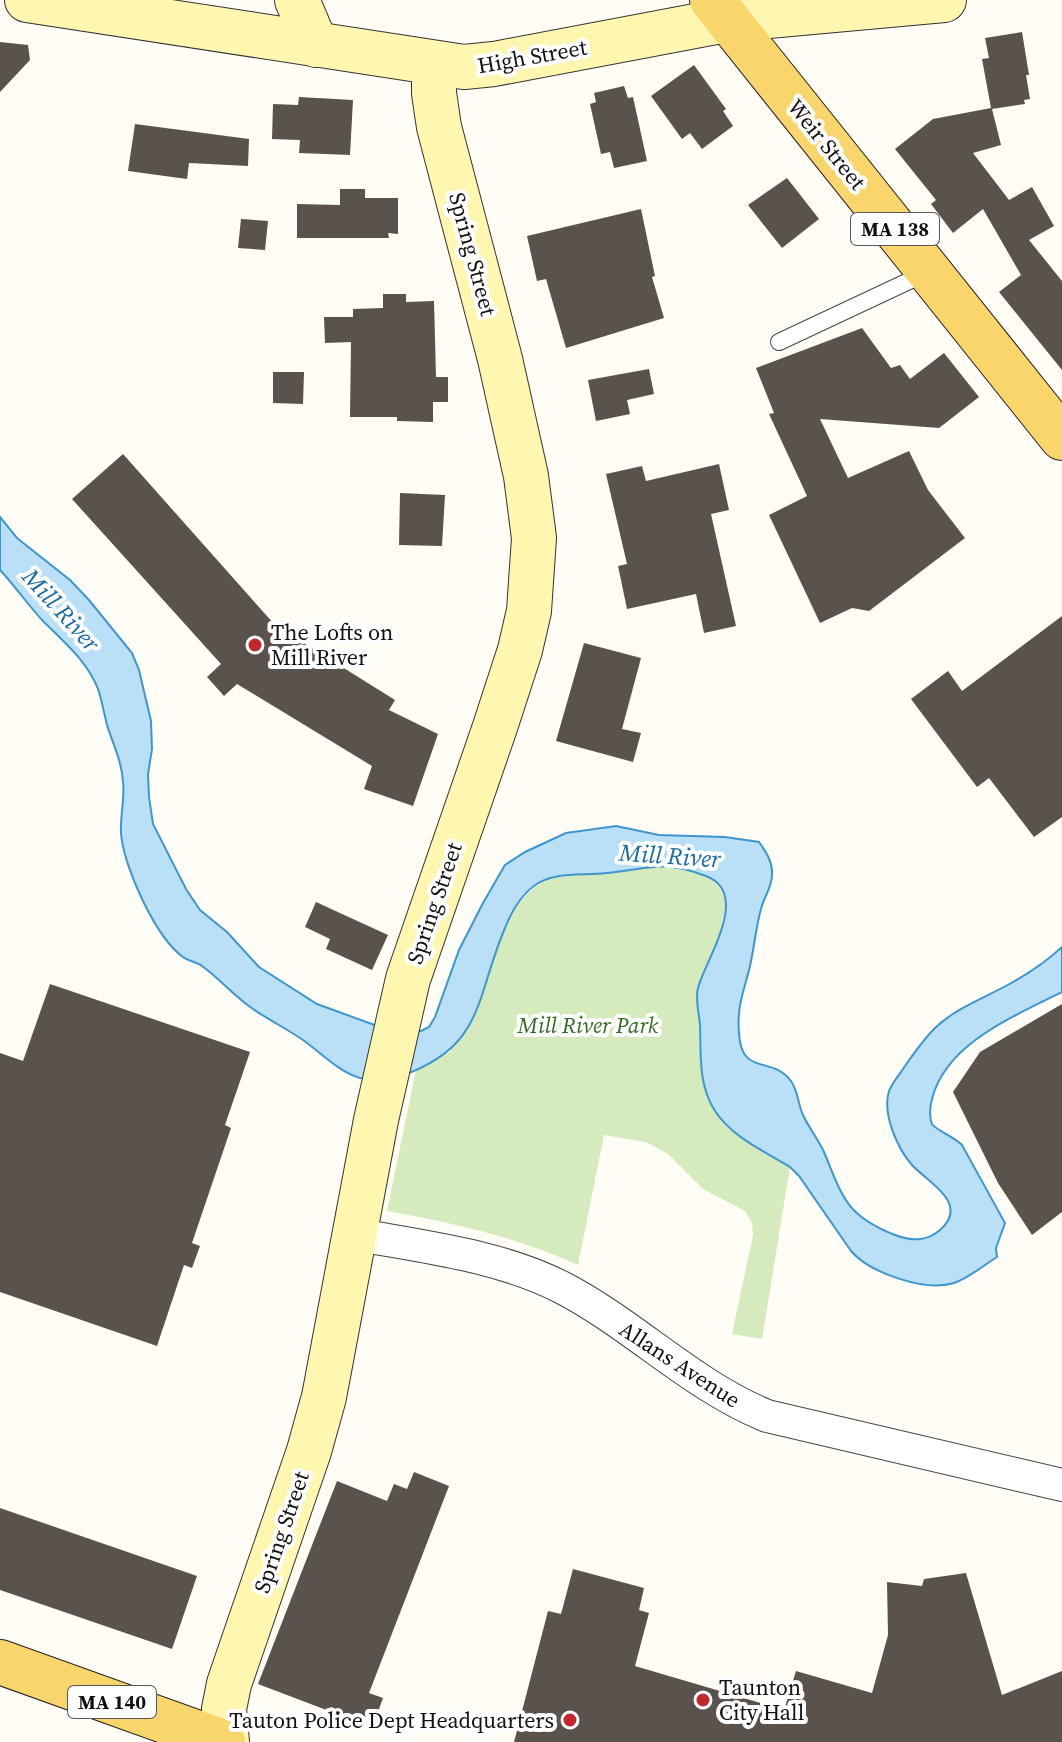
<svg xmlns="http://www.w3.org/2000/svg" width="1062" height="1742" font-family="'Source Serif 4',serif">
<rect width="100%" height="100%" fill="#fffdf5"/>
<!-- green -->
<path fill="#d5ebbd" d="M 668,865 C 695,869 720,876 726,904 L 700,1026 L 699,1045 L 726,1126 L 790,1167 L 762,1339 L 732,1334 L 753,1235 L 752,1223 L 745,1211 L 703,1189 L 668,1154 L 646,1142 L 604,1135 L 578,1265 C 516,1237 454,1223 387,1211 L 416,1070 L 450,1052 L 512,913 C 523,896 533,886 552,878 Z"/>
<!-- water -->
<path fill="#b9e0f7" stroke="#3f96cf" stroke-width="2" d="M 0,517 L 17,538 L 70,580 L 89,600 L 132,653 L 139,670 L 151,721 L 152,749 L 148,774 L 149,797 L 153,824 L 186,889 L 200,910 L 227,932 L 259,967 L 317,1004 L 391,1031 L 421,1031 L 429,1027 L 435,1017 L 459,950 L 483,903 L 505,865 L 525,852 L 566,833 L 616,826 L 659,835 L 725,837 L 759,842 C 766,852 773,862 772,875 C 772,887 764,897 761,909 C 755,930 754,953 748,974 C 742,996 737,1009 739,1033 C 741,1077 772,1055 791,1081 C 798,1091 798,1104 803,1115 C 809,1128 818,1139 824,1152 C 843,1197 845,1215 895,1235 C 911,1241 926,1242 940,1230 C 971,1203 926,1181 912,1165 C 897,1148 882,1113 889,1091 C 892,1083 900,1074 905,1066 C 914,1053 924,1039 935,1028 C 957,1007 987,997 1013,982 C 1031,972 1047,961 1062,947 L 1062,992 C 1015,1016 946,1043 932,1099 C 930,1106 929,1117 932,1124 C 934,1129 955,1137 962,1145 L 1005,1223 L 996,1248 L 997,1257 C 984,1265 969,1278 954,1283 C 925,1292 870,1273 851,1251 L 799,1176 L 790,1167 C 764,1151 732,1137 715,1111 C 698,1085 701,1054 700,1025 C 699,1013 695,999 698,988 C 705,960 752,894 706,876 C 660,859 651,869 606,873 C 583,876 554,871 534,886 C 520,896 511,913 505,928 C 475,998 485,1047 401,1076 C 355,1091 336,1064 303,1040 C 287,1029 269,1020 253,1009 C 235,997 220,979 202,966 C 197,962 188,961 183,957 C 156,938 123,866 121,833 C 120,816 125,799 123,782 C 122,762 113,744 107,725 C 104,713 102,701 98,689 C 87,661 64,642 43,621 C 28,605 15,586 0,570 Z"/>
<!-- building -->
<path fill="#5a524d" d="M 1022,32 L 1029,75 L 1026,75 L 1030,99 L 1024,100 L 1025,104 L 992,109 L 1001,145 L 973,153 L 1009,200 L 1032,187 L 1054,226 L 1029,240 L 1062,281 L 1062,370 L 999,292 L 1021,275 L 983,209 L 953,233 L 931,204 L 936,200 L 895,149 L 933,119 L 991,108 L 982,59 L 989,58 L 985,38 Z
M 0,42 L 28,45 L 30,60 L 0,92 Z
M 694,65 L 726,109 L 723,111 L 733,126 L 702,149 L 690,133 L 682,139 L 651,96 Z
M 624,86 L 628,98 L 633,97 L 647,161 L 614,168 L 610,152 L 601,154 L 590,104 L 596,102 L 594,93 Z
M 299,97 L 353,100 L 350,155 L 299,153 L 300,140 L 272,139 L 273,104 L 298,105 Z
M 135,124 L 249,139 L 248,166 L 189,163 L 187,179 L 128,171 Z
M 787,178 L 819,219 L 782,248 L 748,205 Z
M 340,189 L 365,189 L 365,198 L 398,198 L 398,234 L 388,233 L 389,238 L 297,238 L 297,204 L 340,205 Z
M 641,209 L 655,276 L 652,277 L 664,318 L 566,348 L 546,279 L 537,281 L 527,236 Z
M 241,219 L 268,221 L 265,250 L 238,248 Z
M 383,294 L 406,294 L 406,302 L 434,301 L 436,377 L 448,377 L 448,402 L 433,402 L 433,422 L 397,421 L 397,417 L 350,417 L 351,342 L 325,343 L 324,317 L 353,317 L 353,309 L 383,308 Z
M 862,328 L 891,368 L 900,365 L 910,379 L 944,353 L 979,397 L 939,428 L 820,419 L 848,478 L 909,451 L 928,490 L 965,538 L 869,611 L 852,608 L 820,623 L 769,515 L 807,496 L 769,414 L 774,413 L 756,368 Z
M 649,369 L 654,394 L 627,400 L 630,414 L 596,421 L 588,380 Z
M 273,372 L 304,372 L 303,404 L 273,403 Z
M 123,454 L 275,625 L 395,700 L 389,710 L 438,734 L 413,806 L 364,789 L 372,766 L 237,684 L 224,696 L 207,677 L 221,664 L 72,499 Z
M 719,464 L 729,510 L 711,514 L 736,626 L 704,633 L 696,594 L 627,609 L 618,566 L 627,564 L 606,474 L 642,466 L 646,481 Z
M 400,493 L 445,495 L 442,546 L 399,545 Z
M 1062,616 L 1062,817 L 1034,837 L 989,778 L 977,787 L 911,699 L 948,671 L 962,691 Z
M 584,643 L 641,658 L 622,729 L 641,733 L 633,762 L 556,741 Z
M 316,902 L 388,935 L 372,970 L 326,949 L 330,939 L 305,927 Z
M 50,984 L 250,1052 L 225,1125 L 231,1128 L 192,1243 L 200,1246 L 192,1268 L 184,1265 L 157,1346 L 0,1292 L 0,1053 L 23,1061 Z
M 1062,1004 L 1062,1212 L 1032,1235 L 998,1183 L 953,1092 L 980,1052 Z
M 414,1472 L 449,1486 L 369,1693 L 383,1698 L 375,1720 L 361,1715 L 358,1722 L 258,1684 L 337,1481 L 387,1501 L 394,1484 L 407,1489 Z
M 0,1508 L 197,1576 L 172,1649 L 0,1590 Z
M 573,1569 L 644,1588 L 639,1610 L 649,1613 L 635,1666 L 784,1710 L 796,1671 L 872,1693 L 888,1635 L 887,1582 L 922,1586 L 924,1579 L 966,1573 L 1002,1695 L 1062,1671 L 1062,1742 L 514,1742 L 548,1611 L 561,1614 Z"/>
<g fill="none" stroke-linecap="round" stroke-linejoin="round">
<!-- lane casing -->
<g stroke="#444" stroke-width="18">
<path id="lane" d="M 779,342 L 926,273"/>
</g>
<!-- street casing -->
<g stroke="#444" stroke-width="34">
<path id="street" d="M 354,1234 C 423,1247 498,1255 561,1287 C 633,1324 691,1385 767,1416 L 1062,1485"/>
</g>
<!-- secondary casing -->
<g stroke="#333" stroke-width="46">
<path id="secondary" d="M 27,0 L 464,67 L 494,64 L 727,20 L 944,0
M 297,0 L 316,45
M 227,1742 L 224,1709 L 229,1684 L 309,1451 L 324,1397 L 376,1120 L 408,979 L 495,727 L 520,650 L 529,611 L 534,538 L 526,476 L 500,359 L 439,127 L 434,93 L 434,63"/>
</g>
<!-- primary casing -->
<g stroke="#222" stroke-width="46">
<path id="primary" d="M 712,0 L 1062,438
M 0,1662 L 223,1742"/>
</g>
<!-- lane -->
<use href="#lane" stroke="#fff" stroke-width="16"/>
<!-- street -->
<use href="#street" stroke="#fff" stroke-width="32"/>
<!-- secondary -->
<use href="#secondary" stroke="#fff6b0" stroke-width="44"/>
<!-- primary -->
<use href="#primary" stroke="#f9d66b" stroke-width="44"/>
</g>
<!-- markers -->
<g fill="#c4262e" stroke="#fff" stroke-width="3">
<circle cx="255" cy="645" r="8"/>
<circle cx="703" cy="1700" r="8"/>
<circle cx="570" cy="1720" r="8"/>
</g>
<g text-anchor="middle" stroke-width="8" stroke-linejoin="round" paint-order="stroke">
<!-- shield labels -->
<g fill="#fff" stroke="#585858" stroke-width="2">
<rect x="851" y="213" width="88" height="32" rx="6"/>
<rect x="68" y="1686" width="88" height="32" rx="6"/>
</g>
<g font-size="20" font-weight="bold" fill="#111">
<text x="895" y="236">MA 138</text>
<text x="112" y="1709">MA 140</text>
</g>
<!-- street labels -->
<g font-size="22" fill="#111" stroke="#fff">
<text transform="translate(532 56) rotate(-10)" y="8">High Street</text>
<text transform="translate(827 144) rotate(51)" y="8">Weir Street</text>
<text transform="translate(473 254) rotate(75)" y="8">Spring Street</text>
<text transform="translate(434 903) rotate(-71)" y="8">Spring Street</text>
<text transform="translate(680 1364) rotate(33)" y="8">Allans Avenue</text>
<text transform="translate(281 1532) rotate(-71)" y="8">Spring Street</text>
</g>
<!-- poi labels -->
<g font-size="22" fill="#111" stroke="#fff" text-anchor="start">
<text x="271" y="640">The Lofts on<tspan x="271" dy="25">Mill River</tspan></text>
<text x="719" y="1695">Taunton<tspan x="719" dy="25">City Hall</tspan></text>
<text x="554" y="1728" text-anchor="end">Tauton Police Dept Headquarters</text>
</g>
<!-- park labels -->
<g font-size="22" font-style="italic" fill="#2f6b1f" stroke="#fff">
<text x="588" y="1033">Mill River Park</text>
</g>
<!-- water labels -->
<g font-size="24" font-style="italic" fill="#1768a6" stroke="#fff">
<text transform="translate(61 610) rotate(48)" y="8">Mill River</text>
<text transform="translate(670 856) rotate(4)" y="8">Mill River</text>
</g>
</g>
</svg>
